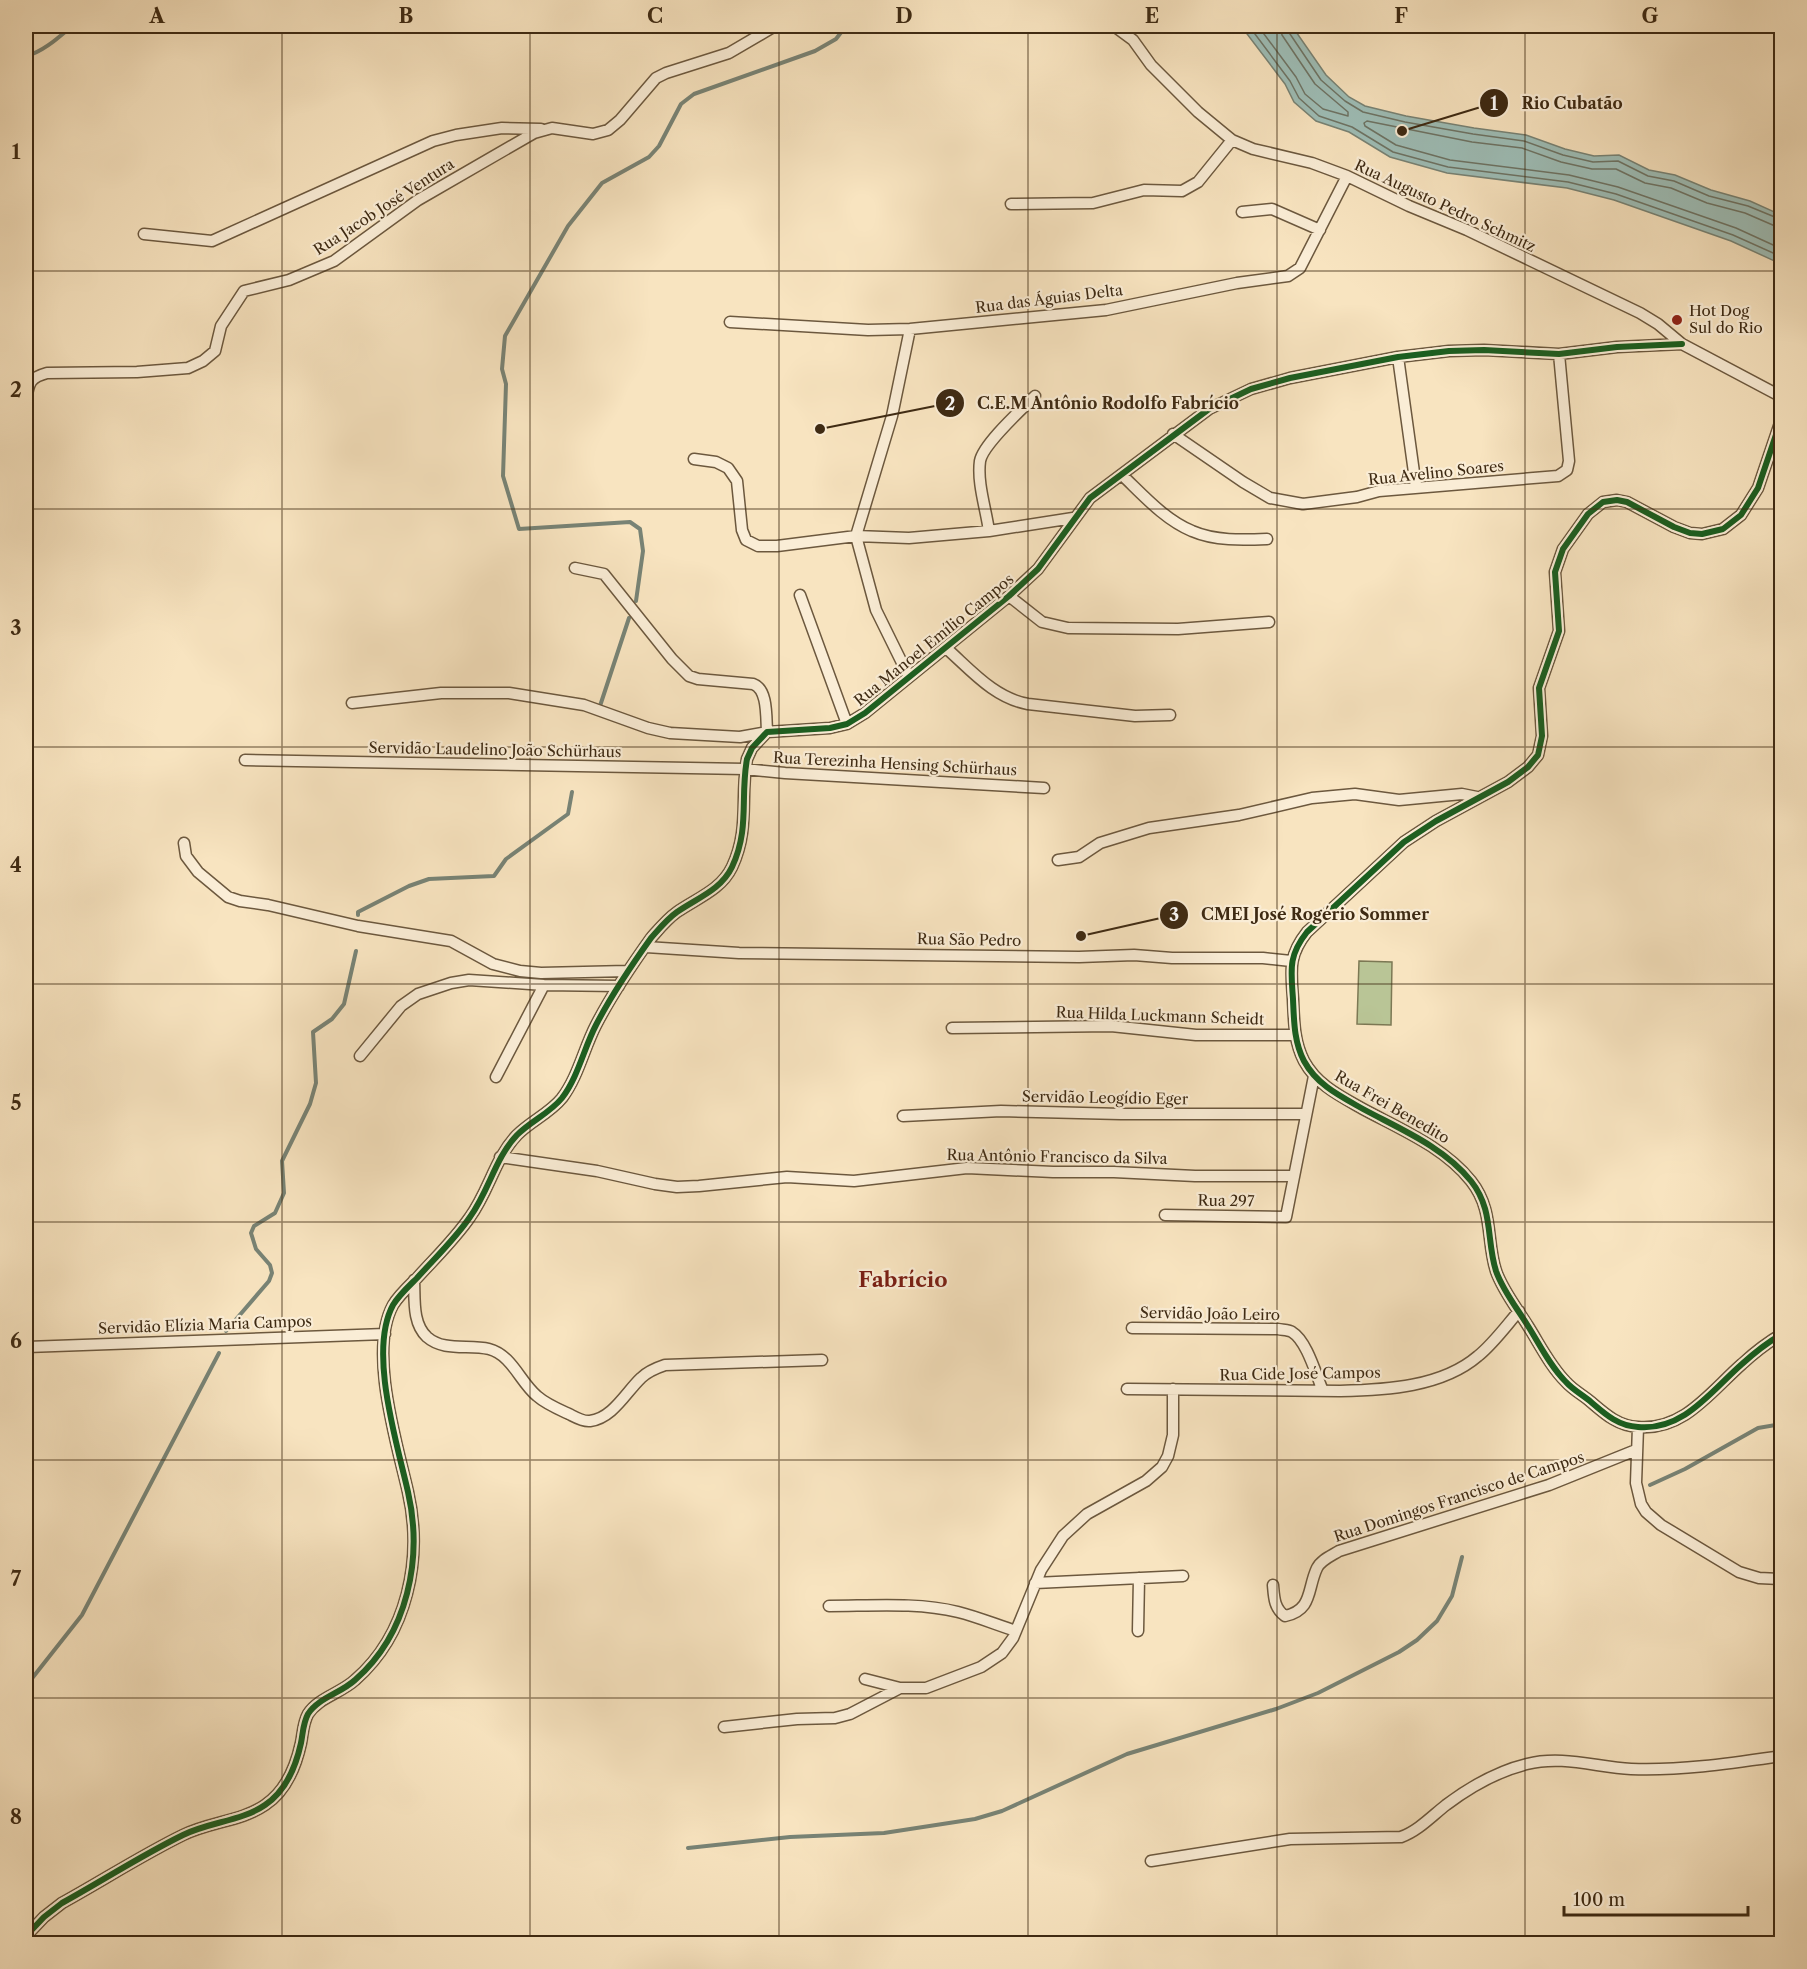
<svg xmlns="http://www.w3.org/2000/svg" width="1807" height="1969" font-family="'Libre Caslon Text',serif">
<rect width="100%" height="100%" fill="#f8e4c0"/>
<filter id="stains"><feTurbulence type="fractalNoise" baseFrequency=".00333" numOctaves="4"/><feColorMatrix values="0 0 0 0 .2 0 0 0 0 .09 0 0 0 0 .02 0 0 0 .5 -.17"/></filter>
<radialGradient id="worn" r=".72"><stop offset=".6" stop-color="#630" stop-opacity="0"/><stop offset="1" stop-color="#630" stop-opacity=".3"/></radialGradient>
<!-- green -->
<path fill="#b9c596" stroke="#7c7854" stroke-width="1.5" d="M 1359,961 L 1392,962 L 1391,1025 L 1357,1024 Z"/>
<!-- water -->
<path fill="#9ebeb7" stroke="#788375" stroke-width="1.5" d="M 1241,26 L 1292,26 L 1326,75 L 1349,97 L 1365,106 L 1406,116 L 1474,128 L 1526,135 L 1565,149 L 1594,156 L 1619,155 L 1649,170 L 1675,175 L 1711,190 L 1750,201 L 1781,215 L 1781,264 L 1731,241 L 1614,200 L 1567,188 L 1447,173 L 1390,157 L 1349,132 L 1316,121 L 1294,102 L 1285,84 Z"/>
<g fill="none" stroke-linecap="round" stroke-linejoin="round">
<!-- shore -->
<path stroke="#6e7465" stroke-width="1.5" d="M 1249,26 L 1290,81 L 1299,98 L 1319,116 L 1352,127 L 1393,152 L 1448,167 L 1568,182 L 1616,194 L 1733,235 L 1782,257
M 1258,26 L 1296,77 L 1305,94 L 1323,109 L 1348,116 L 1348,112 L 1315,84 L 1282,35 L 1280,26
M 1287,26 L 1288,31 L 1321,80 L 1345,101 L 1363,112 L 1405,122 L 1473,134 L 1524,141 L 1563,155 L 1593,162 L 1618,161 L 1648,176 L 1674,181 L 1709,196 L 1748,206 L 1782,220
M 1782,227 L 1775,226 L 1745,213 L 1707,203 L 1671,188 L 1645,183 L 1616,169 L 1592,169 L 1561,162 L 1522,148 L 1472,142 L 1367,121 L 1364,123 L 1365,126 L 1396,145 L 1450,160 L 1569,175 L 1618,187 L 1736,228 L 1782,249"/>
<!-- stream -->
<path stroke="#788375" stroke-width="4" d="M 26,56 C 43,52 59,37 72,26
M 636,601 L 643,551 L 640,529 L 630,522 L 519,529 L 503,476 L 506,384 L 502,369 L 505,336 L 568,226 L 602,183 L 649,157 L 659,146 L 681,104 L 694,94 L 815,51 L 836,39 L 846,26
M 599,709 L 629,618
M 358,915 L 358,912 L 409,886 L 429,879 L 494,876 L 506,859 L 568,814 L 572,792
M 226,1331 L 269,1281 L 272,1273 L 270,1265 L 256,1249 L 251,1233 L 254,1226 L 275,1213 L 284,1193 L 282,1161 L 310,1104 L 316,1083 L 313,1032 L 332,1019 L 344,1004 L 356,951
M 1650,1485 L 1685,1469 L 1758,1428 L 1782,1424
M 26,1686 L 82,1615 L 219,1353
M 688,1848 L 790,1837 L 884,1833 L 975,1819 L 1002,1811 L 1127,1754 L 1276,1709 L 1318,1693 L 1399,1652 L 1417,1640 L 1437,1621 L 1452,1596 L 1462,1557"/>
<!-- minor casing -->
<g stroke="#6c583e" stroke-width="13">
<path id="minor" d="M 1114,26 L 1133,40 L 1151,65 L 1198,112 L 1232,140 L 1253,149 L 1312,163 L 1347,176 L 1409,206 L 1467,230 L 1640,313 L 1658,324 L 1682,344 L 1782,397
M 1011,204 L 1093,203 L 1144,190 L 1182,191 L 1198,182 L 1232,140
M 1242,212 L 1272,209 L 1320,230
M 144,234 L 212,241 L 433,141 L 456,135 L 502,128 L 541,129
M 730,322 L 868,330 L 910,329 L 1106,310 L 1237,283 L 1288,276 L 1300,268 L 1347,176
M 1398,357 L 1416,487
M 26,400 C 29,383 29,378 47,373 L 137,372 L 188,368 L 203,361 L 215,351 L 221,326 L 244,291 L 289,280 L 334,261 L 418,200 L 534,133 L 552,128 L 593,134 L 608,130 L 620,120 L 656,78 L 666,73 L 729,53 L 775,26
M 1782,417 L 1758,488 L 1741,515 L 1723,529 L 1702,534 L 1690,533 L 1674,527 L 1627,502 L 1617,500 L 1603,502 L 1588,514 L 1563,549 L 1555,572 L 1559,631 L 1539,688 L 1542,736 L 1538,755 L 1528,767 L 1508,782 L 1436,821 L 1404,842 L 1307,932 C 1288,956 1291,970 1293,999 C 1294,1021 1294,1042 1304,1061 C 1317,1085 1340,1096 1363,1109 C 1400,1129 1444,1147 1471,1181 C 1494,1210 1486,1240 1496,1271 C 1503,1291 1517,1308 1528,1326 C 1540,1345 1550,1366 1566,1382 C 1573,1390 1583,1395 1591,1402 C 1605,1414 1618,1426 1638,1427 C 1684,1431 1711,1391 1742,1364 C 1754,1353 1768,1342 1782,1334
M 1173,434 L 1243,482 L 1270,498 L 1303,504 L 1357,497 L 1379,491 L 1558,476 L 1567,470 L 1569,461 L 1559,354
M 694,459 L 716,462 L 728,468 L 737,481 L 742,530 L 746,540 L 758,546 L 777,546 L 856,536 L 909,538 L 989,531 L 1073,518
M 1122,475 C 1143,495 1165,520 1192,531 C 1215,541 1242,540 1267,539
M 989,531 C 986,509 977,483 980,461 C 983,444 1022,409 1035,396
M 800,595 L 847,724
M 1009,596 L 1042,622 L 1068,628 L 1178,629 L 1269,622
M 946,648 C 971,670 994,698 1028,704 L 1135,716 L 1170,715
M 909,677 L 876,610 L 856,536 L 892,416 L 910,329
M 352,703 L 441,693 L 509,693 L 584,705 L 648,728 L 670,733 L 740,737 L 767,732 C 766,717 768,689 753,684 L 698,679 L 689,676 L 672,659 L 604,574 L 575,568
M 245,760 L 745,769 L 785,773 L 1044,788
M 184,843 L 186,856 L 198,872 L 228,897 L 240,901 L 268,905 L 358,926 L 451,941 L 493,964 L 520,971 L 541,973 L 627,971
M 1058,860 L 1079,857 L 1100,843 L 1149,828 L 1239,815 L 1312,798 L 1355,794 L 1399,800 L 1462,794 L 1477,797
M 646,947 L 739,953 L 1079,957 L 1134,955 L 1172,958 L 1263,958 L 1291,961
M 952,1028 L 1111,1026 L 1196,1035 L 1295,1035
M 360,1056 L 401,1006 L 418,994 L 451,983 L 469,980 L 544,985 L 619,986
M 496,1077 L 544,985
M 903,1116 L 1001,1111 L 1121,1114 L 1306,1114
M 500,1157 L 597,1171 L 655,1184 L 677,1187 L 699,1186 L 787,1177 L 854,1181 L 967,1168 L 1053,1172 L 1114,1172 L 1195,1176 L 1294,1176
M 1165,1215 L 1286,1217 L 1314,1076
M 414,1280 C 415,1299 412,1323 427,1337 C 444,1352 469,1344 489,1349 C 512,1355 520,1382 537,1396 C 546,1404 558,1409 569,1414 C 575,1417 583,1422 590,1421 C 613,1418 626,1392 641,1378 C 648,1371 656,1368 665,1365 L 822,1360
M 1132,1328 L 1278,1329 C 1283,1330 1289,1330 1292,1332 C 1307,1341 1316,1375 1323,1391
M 27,1347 L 385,1334
M 1127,1389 L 1340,1391 C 1386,1390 1442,1387 1478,1356 C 1493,1344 1506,1326 1519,1311
M 1638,1427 L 1636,1483 L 1641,1504 L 1646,1512 L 1661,1525 L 1739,1572 L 1759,1578 L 1782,1579
M 1035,1583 L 1183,1576
M 1273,1585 C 1274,1597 1274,1608 1285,1616 C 1313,1610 1307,1589 1317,1568 C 1321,1560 1331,1556 1339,1551 L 1549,1485 L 1636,1450
M 829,1606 C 871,1606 917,1602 958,1612 C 978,1617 997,1625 1016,1631
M 1138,1631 L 1139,1578
M 865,1679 L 900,1688 L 926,1688 L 981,1667 L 1002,1653 L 1013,1638 L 1041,1570 L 1063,1536 L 1087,1514 L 1146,1481 L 1162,1467 L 1168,1456 L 1173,1435 L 1173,1389
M 724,1727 L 797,1719 L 835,1718 L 850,1714 L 900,1688
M 1151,1861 L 1290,1839 L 1401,1837 C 1418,1831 1432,1816 1446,1805 C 1470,1787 1498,1771 1527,1764 C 1562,1755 1596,1767 1631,1769 C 1681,1771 1733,1763 1782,1756
M 26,1936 L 44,1917 L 62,1903 C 102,1881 142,1855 183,1835 C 209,1822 242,1821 265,1805 C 286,1791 296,1766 301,1743 C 303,1733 303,1723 308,1714 C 318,1698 341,1693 355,1680 C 408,1634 423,1558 408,1492 C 397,1443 368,1351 393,1305 C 399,1295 409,1286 417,1278 C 435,1258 455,1239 470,1217 C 489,1191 495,1158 517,1135 C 531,1121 550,1113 562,1098 C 578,1077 584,1048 596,1025 C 612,994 631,966 651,938 C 659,929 667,919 677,912 C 697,898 721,890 732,867 C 750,829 740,797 747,759 L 752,748 L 767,732 L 830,728 L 847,724 L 865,713 L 1009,596 L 1038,569 L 1090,498 L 1209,409 L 1251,389 L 1290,378 L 1398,357 L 1449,351 L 1484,350 L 1559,354 L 1617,347 L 1682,344"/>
</g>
<!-- minor -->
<use href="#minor" stroke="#faedd6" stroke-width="10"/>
<!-- cycleway casing -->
<g stroke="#faedd6" stroke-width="10">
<path id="cycleway" d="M 1782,417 L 1758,488 L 1741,515 L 1723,529 L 1702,534 L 1690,533 L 1674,527 L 1627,502 L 1617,500 L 1603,502 L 1588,514 L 1563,549 L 1555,572 L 1559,631 L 1539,688 L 1542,736 L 1538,755 L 1528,767 L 1508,782 L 1436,821 L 1404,842 L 1307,932 C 1288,956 1291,970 1293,999 C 1294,1021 1294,1042 1304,1061 C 1317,1085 1340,1096 1363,1109 C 1400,1129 1444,1147 1471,1181 C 1494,1210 1486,1240 1496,1271 C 1503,1291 1517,1308 1528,1326 C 1540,1345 1550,1366 1566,1382 C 1573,1390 1583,1395 1591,1402 C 1605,1414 1618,1426 1638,1427 C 1684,1431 1711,1391 1742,1364 C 1754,1353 1768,1342 1782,1334
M 26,1936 L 44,1917 L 62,1903 C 102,1881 142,1855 183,1835 C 209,1822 242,1821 265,1805 C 286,1791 296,1766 301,1743 C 303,1733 303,1723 308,1714 C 318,1698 341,1693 355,1680 C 408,1634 423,1558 408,1492 C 397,1443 368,1351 393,1305 C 399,1295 409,1286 417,1278 C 435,1258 455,1239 470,1217 C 489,1191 495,1158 517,1135 C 531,1121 550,1113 562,1098 C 578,1077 584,1048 596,1025 C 612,994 631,966 651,938 C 659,929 667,919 677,912 C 697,898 721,890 732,867 C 750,829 740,797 747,759 L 752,748 L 767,732 L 830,728 L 847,724 L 865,713 L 1009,596 L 1038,569 L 1090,498 L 1209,409 L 1251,389 L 1290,378 L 1398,357 L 1449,351 L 1484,350 L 1559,354 L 1617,347 L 1682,344"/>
</g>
<!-- cycleway -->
<use href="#cycleway" stroke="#1b5e20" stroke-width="6"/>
</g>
<!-- grid -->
<path fill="none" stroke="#3e2a13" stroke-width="1.5" stroke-opacity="0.55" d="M 282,26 L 282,1944M 530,26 L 530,1944M 779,26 L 779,1944M 1028,26 L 1028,1944M 1277,26 L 1277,1944M 1525,26 L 1525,1944M 26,271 L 1782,271M 26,509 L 1782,509M 26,747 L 1782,747M 26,984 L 1782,984M 26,1222 L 1782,1222M 26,1460 L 1782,1460M 26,1698 L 1782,1698"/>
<!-- markers -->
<circle fill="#8f2418" stroke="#faedd6" stroke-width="2" cx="1677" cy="320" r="6"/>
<g text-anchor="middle" stroke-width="4.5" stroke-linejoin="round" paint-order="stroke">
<!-- street labels -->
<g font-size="15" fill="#3e2a13" stroke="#faedd6">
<text transform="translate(1445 206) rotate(25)" y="5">Rua Augusto Pedro Schmitz</text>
<text transform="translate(384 207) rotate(-33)" y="5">Rua Jacob José Ventura</text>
<text transform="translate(1049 299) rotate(-7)" y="5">Rua das Águias Delta</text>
<text transform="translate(1436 473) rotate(-6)" y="5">Rua Avelino Soares</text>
<text transform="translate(934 640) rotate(-39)" y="5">Rua Manoel Emílio Campos</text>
<text transform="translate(495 750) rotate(1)" y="5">Servidão Laudelino João Schürhaus</text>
<text transform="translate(895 764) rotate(3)" y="5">Rua Terezinha Hensing Schürhaus</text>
<text transform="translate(969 940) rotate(1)" y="5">Rua São Pedro</text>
<text transform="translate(1160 1016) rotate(2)" y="5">Rua Hilda Luckmann Scheidt</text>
<text transform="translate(1105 1098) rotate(1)" y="5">Servidão Leogídio Eger</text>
<text transform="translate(1392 1107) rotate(30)" y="5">Rua Frei Benedito</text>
<text transform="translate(1057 1157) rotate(1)" y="5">Rua Antônio Francisco da Silva</text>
<text transform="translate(1226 1201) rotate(1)" y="5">Rua 297</text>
<text transform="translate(1210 1314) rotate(1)" y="5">Servidão João Leiro</text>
<text transform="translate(205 1325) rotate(-2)" y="5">Servidão Elízia Maria Campos</text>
<text transform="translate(1300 1374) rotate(-1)" y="5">Rua Cide José Campos</text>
<text transform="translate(1459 1497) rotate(-18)" y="5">Rua Domingos Francisco de Campos</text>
</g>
<!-- poi labels -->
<g font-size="15" fill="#3e2a13" stroke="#faedd6" text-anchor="start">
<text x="1689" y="316">Hot Dog<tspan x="1689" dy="17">Sul do Rio</tspan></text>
</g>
<!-- district labels -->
<g font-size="21" font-weight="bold" fill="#7a1f14" stroke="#faedd6">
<text x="903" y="1287">Fabrício</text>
</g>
</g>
<!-- callouts -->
<path fill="none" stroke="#3e2a13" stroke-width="2" d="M1402 131L1494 103M820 429L950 403M1081 936L1174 915"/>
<g fill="#3e2a13" stroke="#faedd6" stroke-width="2">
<circle cx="1402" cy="131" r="6"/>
<circle cx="820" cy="429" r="6"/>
<circle cx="1081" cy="936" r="6"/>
<circle cx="1494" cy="103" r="15"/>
<circle cx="950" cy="403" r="15"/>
<circle cx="1174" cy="915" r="15"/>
</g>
<g font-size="18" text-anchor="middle" font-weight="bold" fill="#fff">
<text x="1494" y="110">1</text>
<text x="950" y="410">2</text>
<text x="1174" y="921">3</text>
</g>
<g font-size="16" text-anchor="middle" font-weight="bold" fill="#3e2a13" stroke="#faedd6" stroke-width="4.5" stroke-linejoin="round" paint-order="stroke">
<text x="1572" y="109">Rio Cubatão</text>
<text x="1108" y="409">C.E.M Antônio Rodolfo Fabrício</text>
<text x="1315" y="920">CMEI José Rogério Sommer</text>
</g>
<!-- margin -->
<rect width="1807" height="1969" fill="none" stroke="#f8e4c0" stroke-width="66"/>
<!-- scale -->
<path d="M1564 1906v9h184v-9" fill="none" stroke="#3e2a13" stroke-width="3"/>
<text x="1573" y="1906" font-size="18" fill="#3e2a13" stroke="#faedd6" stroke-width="4.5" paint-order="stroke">100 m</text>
<rect x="33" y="33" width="1741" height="1903" fill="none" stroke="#3e2a13" stroke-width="2"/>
<g font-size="20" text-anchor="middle" font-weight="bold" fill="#3e2a13">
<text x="157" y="23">A</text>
<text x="406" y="23">B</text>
<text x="655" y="23">C</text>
<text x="904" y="23">D</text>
<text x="1152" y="23">E</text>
<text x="1401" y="23">F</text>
<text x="1650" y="23">G</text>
<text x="16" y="159">1</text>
<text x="16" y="397">2</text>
<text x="16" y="635">3</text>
<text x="16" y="872">4</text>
<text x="16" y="1110">5</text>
<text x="16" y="1348">6</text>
<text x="16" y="1586">7</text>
<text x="16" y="1824">8</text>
</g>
<rect width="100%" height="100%" filter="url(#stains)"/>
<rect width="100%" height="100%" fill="url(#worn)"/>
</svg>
